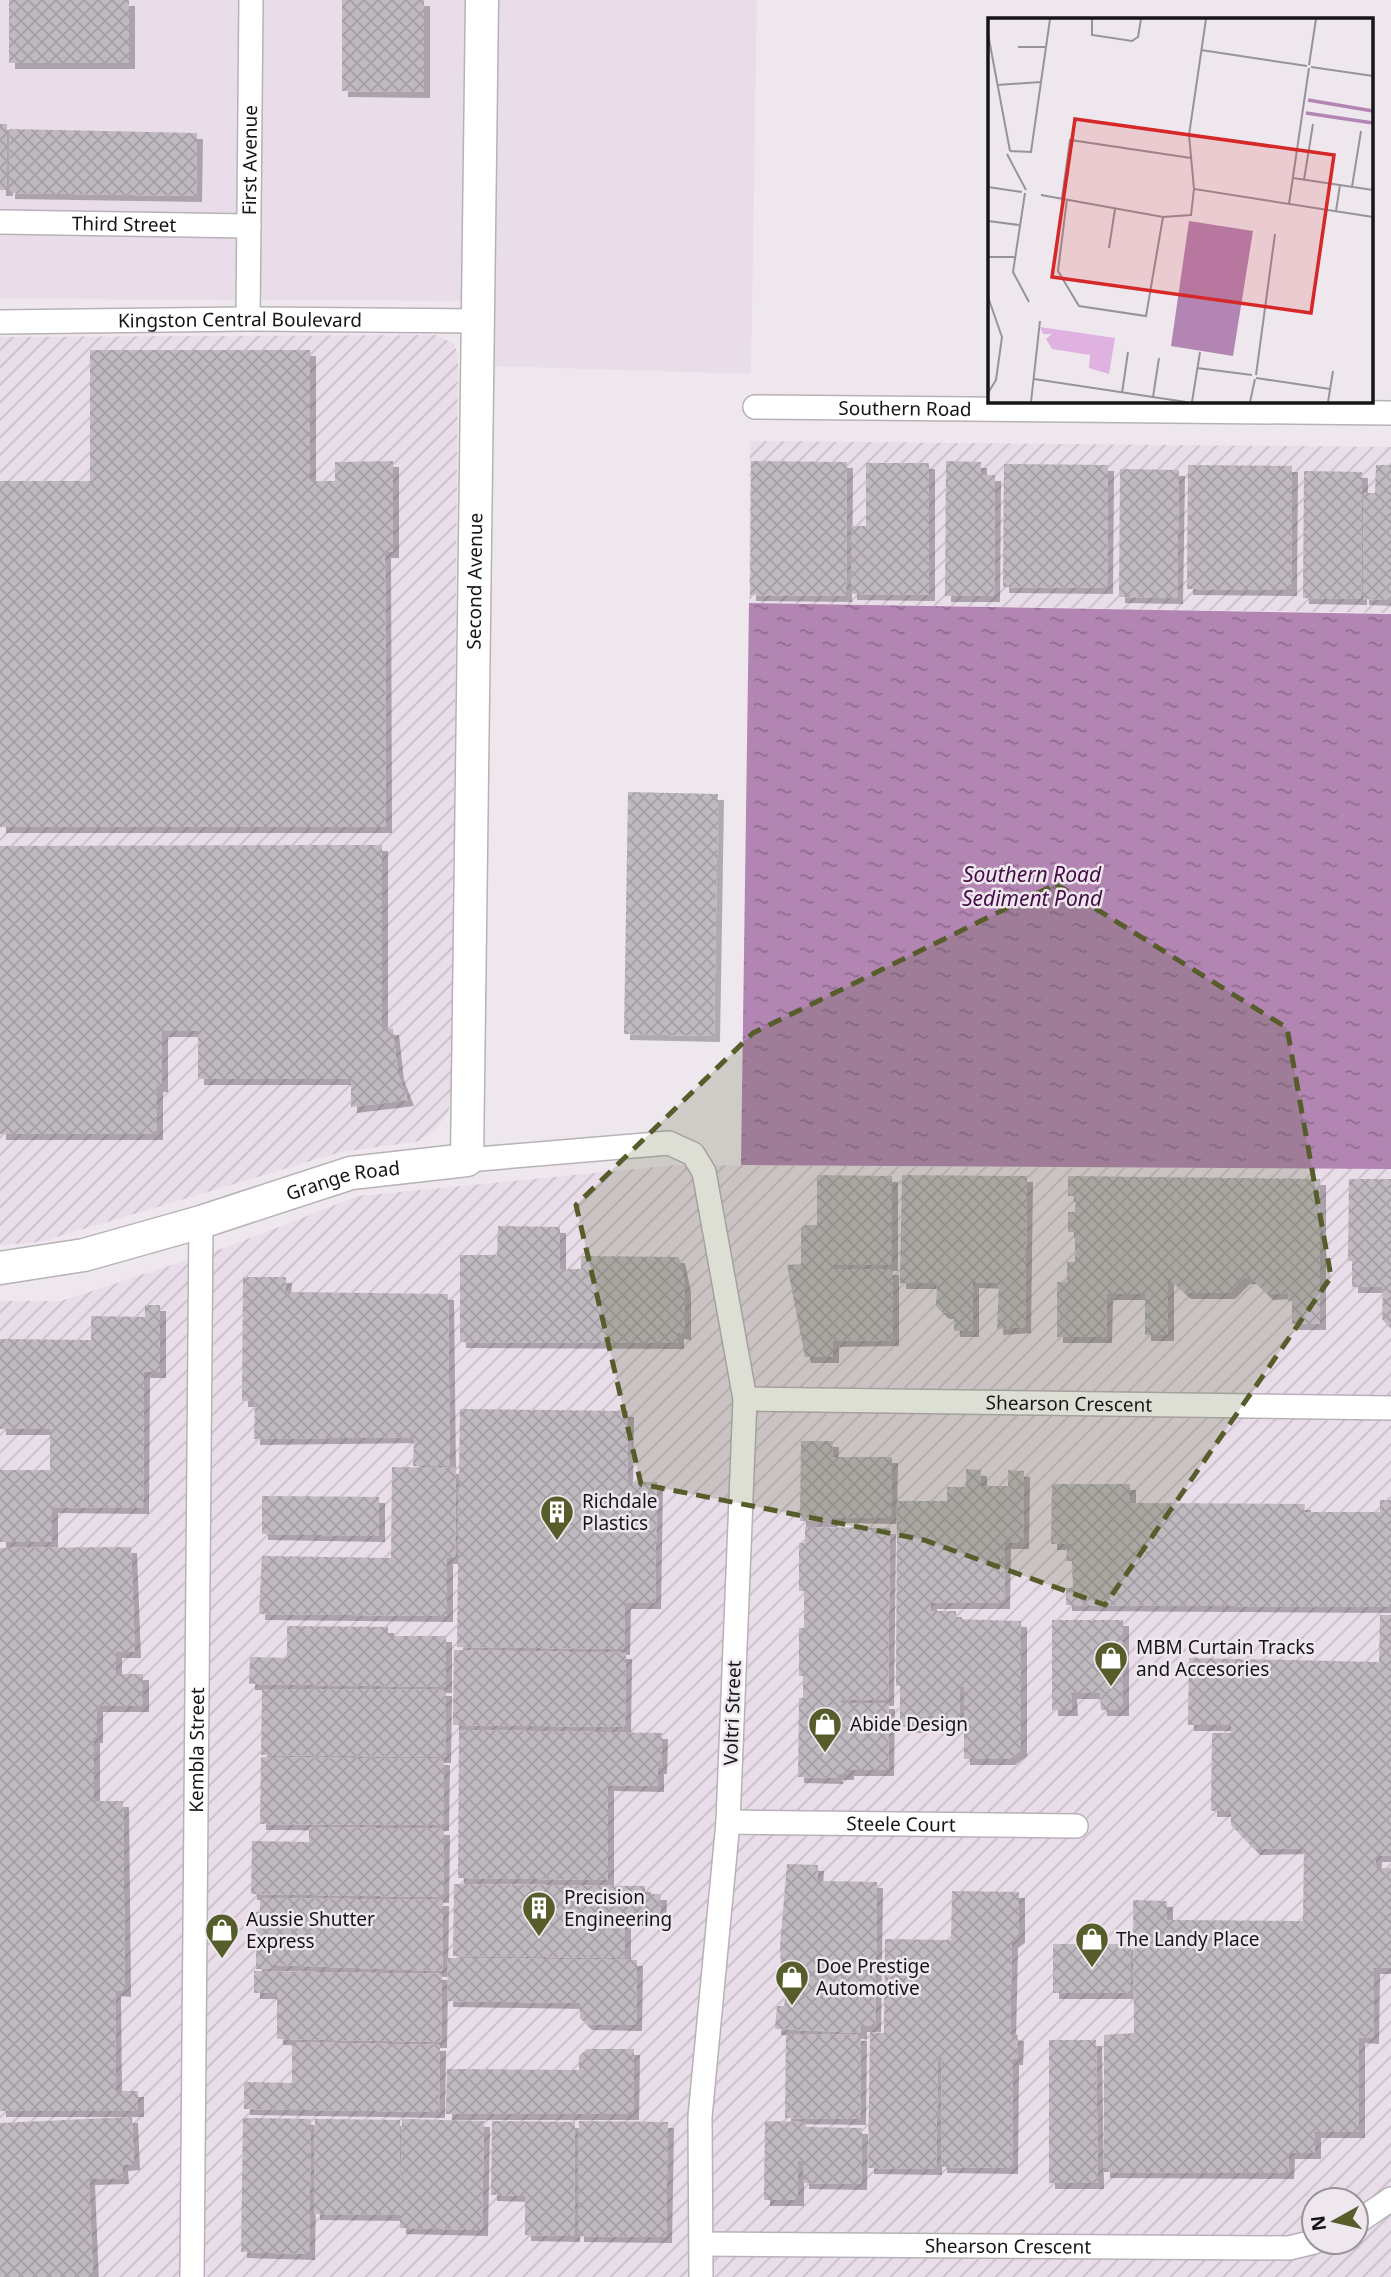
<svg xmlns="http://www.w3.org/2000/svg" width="1391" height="2277" font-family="'Noto Sans',sans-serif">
<defs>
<pattern id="industrial-furrows" width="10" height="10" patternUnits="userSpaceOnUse" patternTransform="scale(1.75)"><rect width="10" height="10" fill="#e9dde9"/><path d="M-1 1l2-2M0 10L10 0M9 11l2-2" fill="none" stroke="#c7bdc7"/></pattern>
<pattern id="water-ripples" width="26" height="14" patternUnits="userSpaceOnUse" patternTransform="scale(1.75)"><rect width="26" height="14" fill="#b285b3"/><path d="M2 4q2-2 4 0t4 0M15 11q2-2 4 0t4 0" fill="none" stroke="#906c91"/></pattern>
<pattern id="building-cross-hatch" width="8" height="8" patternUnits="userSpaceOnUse" patternTransform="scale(1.75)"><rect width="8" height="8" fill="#c0bac0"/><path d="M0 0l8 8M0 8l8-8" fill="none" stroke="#a49fa4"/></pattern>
<filter id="shadow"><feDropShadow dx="6" dy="6" stdDeviation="0" flood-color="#0004"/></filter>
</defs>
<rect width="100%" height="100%" fill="#eee8ee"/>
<!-- built -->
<path fill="#e9dde9" d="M 0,0 L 757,0 L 751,374 L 494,366 L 493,301 L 0,299 Z"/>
<!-- industrial -->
<path fill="url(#industrial-furrows)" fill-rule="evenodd" d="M 436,335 L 454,344 L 458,355 L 452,1095 L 448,1113 L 437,1127 L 420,1141 L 341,1152 L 40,1242 L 0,1245 L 0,337 Z
M 750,441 L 1391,447 L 1391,613 L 749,603 Z
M 676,1165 L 1391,1169 L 1391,2277 L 0,2277 L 0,1301 L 61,1301 L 230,1246 L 358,1196 ZM 1314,2200 L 1356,2200 L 1356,2242 L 1314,2242 Z"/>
<!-- water -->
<path fill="url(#water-ripples)" d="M 749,603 L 1391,614 L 1391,1169 L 741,1165 Z"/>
<!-- building -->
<path fill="url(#building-cross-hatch)" filter="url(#shadow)" d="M 9,0 L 129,0 L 129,63 L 9,63 Z
M 342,0 L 424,0 L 424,92 L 342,91 Z
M 0,124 L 7,124 L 7,190 L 0,190 Z
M 10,129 L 197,133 L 196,196 L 9,193 Z
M 90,350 L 310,350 L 310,481 L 335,481 L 335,462 L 393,461 L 393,552 L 385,552 L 386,827 L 0,827 L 0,481 L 90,481 Z
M 751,461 L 847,462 L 846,596 L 750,595 Z
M 946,461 L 981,462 L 981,475 L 995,475 L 994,596 L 945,596 Z
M 866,463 L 929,463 L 929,595 L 851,594 L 851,526 L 866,526 Z
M 1004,464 L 1108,465 L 1107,588 L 1003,587 Z
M 1188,465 L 1292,466 L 1291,590 L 1187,589 Z
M 1376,465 L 1391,465 L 1391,600 L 1363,599 L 1364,493 L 1375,493 Z
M 1120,469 L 1179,470 L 1177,598 L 1119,597 Z
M 1304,471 L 1362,472 L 1361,599 L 1303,598 Z
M 628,792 L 718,794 L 714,1036 L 624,1034 Z
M 382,845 L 382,1029 L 393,1029 L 398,1074 L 408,1100 L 351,1107 L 351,1079 L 198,1079 L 198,1031 L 162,1031 L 162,1086 L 157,1086 L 157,1134 L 0,1134 L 0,846 Z
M 817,1175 L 892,1176 L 892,1265 L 834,1265 L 834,1269 L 893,1269 L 893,1340 L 833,1341 L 833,1357 L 805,1357 L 787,1265 L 801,1264 L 801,1229 L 805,1225 L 817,1225 Z
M 902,1175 L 1027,1176 L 1025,1327 L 997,1329 L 999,1283 L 973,1282 L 973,1331 L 954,1331 L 954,1313 L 943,1313 L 936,1306 L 937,1283 L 900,1283 Z
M 1068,1176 L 1320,1179 L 1320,1324 L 1292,1324 L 1292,1301 L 1288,1301 L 1288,1293 L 1267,1294 L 1251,1278 L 1244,1278 L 1229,1293 L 1185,1293 L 1168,1278 L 1168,1335 L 1145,1335 L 1145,1294 L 1107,1294 L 1106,1337 L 1057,1337 L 1057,1282 L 1067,1282 L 1067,1262 L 1075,1262 L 1075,1232 L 1068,1232 L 1068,1212 L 1075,1212 L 1076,1196 L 1068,1196 Z
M 1349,1179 L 1391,1179 L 1391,1329 L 1382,1319 L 1383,1287 L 1352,1287 L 1352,1261 L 1348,1261 Z
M 498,1226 L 560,1227 L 560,1269 L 581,1269 L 581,1256 L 679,1257 L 685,1286 L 685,1334 L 678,1333 L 678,1343 L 460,1342 L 460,1255 L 497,1255 Z
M 243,1277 L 286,1277 L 285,1292 L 448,1294 L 450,1466 L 413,1466 L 414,1437 L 254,1439 L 255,1401 L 242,1401 Z
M 145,1305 L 160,1305 L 160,1372 L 144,1372 L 143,1508 L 52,1507 L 52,1542 L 0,1542 L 0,1470 L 50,1470 L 50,1429 L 0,1429 L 0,1339 L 91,1340 L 91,1316 L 145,1317 Z
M 460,1409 L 628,1411 L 627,1482 L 657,1482 L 655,1603 L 625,1603 L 624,1649 L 457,1647 Z
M 801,1441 L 833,1441 L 832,1457 L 892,1457 L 891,1518 L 832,1517 L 831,1521 L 800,1521 Z
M 392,1467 L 456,1468 L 455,1558 L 447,1558 L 447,1616 L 259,1614 L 262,1556 L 391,1558 Z
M 966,1469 L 981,1470 L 981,1486 L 1008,1486 L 1008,1470 L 1024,1471 L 1023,1543 L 1005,1543 L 1004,1603 L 931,1603 L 931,1611 L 956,1611 L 956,1619 L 1021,1621 L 1021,1750 L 1009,1759 L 964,1759 L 964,1687 L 960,1687 L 960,1727 L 943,1727 L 943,1717 L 916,1717 L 916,1727 L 900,1727 L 900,1686 L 896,1686 L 897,1501 L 947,1501 L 947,1487 L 966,1487 Z
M 1052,1484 L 1130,1484 L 1130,1503 L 1305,1504 L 1304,1512 L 1380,1512 L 1380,1500 L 1391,1500 L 1391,1607 L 1066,1605 L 1066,1588 L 1073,1588 L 1072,1561 L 1066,1561 L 1067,1548 L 1072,1548 L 1072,1544 L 1051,1544 Z
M 262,1496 L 379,1497 L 379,1536 L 262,1534 Z
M 805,1527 L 890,1528 L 888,1700 L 841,1699 L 841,1703 L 889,1703 L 888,1770 L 848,1770 L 848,1774 L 836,1774 L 837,1778 L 798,1777 L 799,1698 L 803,1698 L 803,1676 L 799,1676 L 799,1628 L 804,1628 L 804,1591 L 799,1591 L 799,1543 L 805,1543 Z
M 131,1547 L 135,1652 L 116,1652 L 116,1674 L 143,1674 L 143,1706 L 97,1706 L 97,1737 L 94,1737 L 94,1801 L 123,1801 L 125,1991 L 115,1990 L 116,2091 L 138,2091 L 138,2111 L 0,2111 L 0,1548 Z
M 1380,1615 L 1391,1615 L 1391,1856 L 1376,1856 L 1375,1868 L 1391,1868 L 1391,1968 L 1374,1968 L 1373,2038 L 1359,2037 L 1359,2132 L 1315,2132 L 1315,2153 L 1289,2153 L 1288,2173 L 1104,2172 L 1104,2035 L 1134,2033 L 1133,1900 L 1167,1901 L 1167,1920 L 1303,1921 L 1304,1848 L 1254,1849 L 1231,1825 L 1231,1811 L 1211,1811 L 1212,1733 L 1231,1733 L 1231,1725 L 1188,1725 L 1189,1658 L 1379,1662 Z
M 1052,1620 L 1123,1620 L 1123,1710 L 1101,1710 L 1100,1693 L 1071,1693 L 1072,1710 L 1052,1710 Z
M 287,1626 L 388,1627 L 388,1636 L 446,1636 L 446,1687 L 249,1684 L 250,1657 L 287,1658 Z
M 454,1650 L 626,1653 L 625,1727 L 453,1725 Z
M 262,1689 L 446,1690 L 445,1757 L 261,1755 Z
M 459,1730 L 662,1733 L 661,1768 L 658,1768 L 658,1786 L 608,1785 L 608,1880 L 458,1878 Z
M 261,1757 L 444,1759 L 443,1825 L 260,1824 Z
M 309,1827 L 444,1829 L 443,1897 L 251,1894 L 252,1841 L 309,1842 Z
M 787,1864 L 818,1865 L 817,1881 L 877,1882 L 875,2026 L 861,2026 L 861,2033 L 775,2029 L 777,2006 L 784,2006 L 787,1988 L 787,1969 L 781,1969 L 780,1945 Z
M 454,1884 L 645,1886 L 645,1894 L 661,1894 L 660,1916 L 645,1915 L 645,1920 L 625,1920 L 625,1958 L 453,1956 Z
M 952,1891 L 1019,1892 L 1019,1937 L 1012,1942 L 1010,2034 L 1018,2035 L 1017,2059 L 1013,2059 L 1012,2168 L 941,2167 L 942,2057 L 938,2057 L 936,2169 L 868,2168 L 870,2032 L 884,2033 L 885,1939 L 951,1940 Z
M 260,1898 L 443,1900 L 442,1971 L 273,1965 L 273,1969 L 256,1969 L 256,1912 L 260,1912 Z
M 1053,1944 L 1131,1944 L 1131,1993 L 1053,1993 Z
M 448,1958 L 637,1960 L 636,2025 L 586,2024 L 580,2018 L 580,2003 L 447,2001 Z
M 254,1971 L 442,1974 L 441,2042 L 277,2039 L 277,1993 L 254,1993 Z
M 786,2034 L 861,2035 L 860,2119 L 785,2118 Z
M 1049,2040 L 1096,2040 L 1098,2183 L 1049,2183 Z
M 292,2042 L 440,2045 L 439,2112 L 244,2109 L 244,2082 L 292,2083 Z
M 587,2049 L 634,2049 L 633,2114 L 446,2114 L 447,2069 L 579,2070 L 579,2056 Z
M 132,2117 L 134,2164 L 122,2165 L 123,2178 L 89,2179 L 93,2277 L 0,2277 L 0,2123 Z
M 243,2118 L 311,2119 L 309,2254 L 241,2252 Z
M 315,2119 L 400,2120 L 400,2209 L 402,2119 L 484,2121 L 482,2230 L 400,2228 L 400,2215 L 314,2214 Z
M 492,2121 L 575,2122 L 574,2236 L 525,2235 L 525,2196 L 491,2195 Z
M 579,2121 L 668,2122 L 666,2237 L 578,2236 Z
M 765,2121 L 806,2122 L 806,2127 L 862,2128 L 861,2184 L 803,2183 L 803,2161 L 798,2161 L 798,2200 L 764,2200 Z"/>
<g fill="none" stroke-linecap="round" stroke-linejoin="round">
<!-- street casing -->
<g stroke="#b7b2b7" stroke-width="26">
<g id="street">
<path id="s1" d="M 0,222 L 249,226"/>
<path id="s2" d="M 248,319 L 251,0"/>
<path id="s3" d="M 0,322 L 248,319 L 479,321"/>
<path id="s4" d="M 755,407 L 1391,413"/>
<path d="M 467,1160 L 669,1143 L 693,1154 L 704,1172 L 745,1399 L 728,1822 L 700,2117 L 701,2277"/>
<path id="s5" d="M 745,1399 L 1391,1408"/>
<path id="s6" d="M 728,1822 L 1076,1826"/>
<path d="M 1356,2223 L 1391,2199"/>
<path id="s7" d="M 702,2244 L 1289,2248 L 1314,2242"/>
<path id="s8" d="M 192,2277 L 201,1222"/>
</g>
</g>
<!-- secondary casing -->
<g stroke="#b7b2b7" stroke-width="35">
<g id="secondary">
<path id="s9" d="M 0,1268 L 84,1255 L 201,1222 L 351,1173 L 467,1160 L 482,0"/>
</g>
</g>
<!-- street -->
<use href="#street" stroke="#fff" stroke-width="23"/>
<!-- secondary -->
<use href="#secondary" stroke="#fff" stroke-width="32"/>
</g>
<!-- marked area -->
<path fill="#565d2b" fill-opacity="0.2" stroke="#565d2b" stroke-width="5" stroke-dasharray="14 9" stroke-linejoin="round" d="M 1056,884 L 1287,1028 L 1331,1277 L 1105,1605 L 924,1540 L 641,1484 L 576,1205 L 753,1033 Z"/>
<!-- icons -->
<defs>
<g id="building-pin" transform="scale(1.75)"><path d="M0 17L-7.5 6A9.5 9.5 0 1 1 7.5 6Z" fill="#565d2b" stroke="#eee8ee"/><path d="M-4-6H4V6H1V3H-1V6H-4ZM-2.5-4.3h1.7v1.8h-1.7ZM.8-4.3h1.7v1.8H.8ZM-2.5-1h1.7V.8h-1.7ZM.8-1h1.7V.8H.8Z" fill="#fff"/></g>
<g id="shop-pin" transform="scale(1.75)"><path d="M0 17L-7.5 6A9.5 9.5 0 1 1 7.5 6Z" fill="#565d2b" stroke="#eee8ee"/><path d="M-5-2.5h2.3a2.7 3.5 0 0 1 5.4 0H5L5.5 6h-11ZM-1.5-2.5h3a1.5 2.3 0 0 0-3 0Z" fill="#fff"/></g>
</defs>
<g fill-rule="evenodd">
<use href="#building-pin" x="557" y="1512"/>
<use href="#shop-pin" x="1111" y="1658"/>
<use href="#shop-pin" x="825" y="1724"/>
<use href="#building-pin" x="539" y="1908"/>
<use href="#shop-pin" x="222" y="1930"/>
<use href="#shop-pin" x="1092" y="1939"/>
<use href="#shop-pin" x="792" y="1977"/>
</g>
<g text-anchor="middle" stroke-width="5" stroke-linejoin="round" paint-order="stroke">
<!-- street labels -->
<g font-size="19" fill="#161416" stroke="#eee8ee">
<text dy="7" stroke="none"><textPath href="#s2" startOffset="159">First Avenue</textPath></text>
<text dy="7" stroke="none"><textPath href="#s1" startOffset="124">Third Street</textPath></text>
<text dy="7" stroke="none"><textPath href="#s3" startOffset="240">Kingston Central Boulevard</textPath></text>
<text dy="7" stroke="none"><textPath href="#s4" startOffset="150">Southern Road</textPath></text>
<text dy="7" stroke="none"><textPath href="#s9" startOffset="1060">Second Avenue</textPath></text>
<text dy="7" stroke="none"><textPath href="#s9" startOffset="355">Grange Road</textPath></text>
<text dy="7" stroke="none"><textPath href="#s5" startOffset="324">Shearson Crescent</textPath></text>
<text transform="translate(732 1713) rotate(-88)" y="7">Voltri Street</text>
<text dy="7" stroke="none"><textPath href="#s8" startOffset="527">Kembla Street</textPath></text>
<text dy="7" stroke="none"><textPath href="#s6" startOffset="173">Steele Court</textPath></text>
<text dy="7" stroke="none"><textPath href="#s7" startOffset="306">Shearson Crescent</textPath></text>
</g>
<!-- poi labels -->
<g font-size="19" fill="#161416" stroke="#eee8ee" text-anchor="start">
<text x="582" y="1508">Richdale<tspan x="582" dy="22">Plastics</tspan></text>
<text x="1136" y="1654">MBM Curtain Tracks<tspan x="1136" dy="22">and Accesories</tspan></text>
<text x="850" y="1731">Abide Design</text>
<text x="564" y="1904">Precision<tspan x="564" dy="22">Engineering</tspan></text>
<text x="246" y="1926">Aussie Shutter<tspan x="246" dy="22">Express</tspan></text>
<text x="1116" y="1946">The Landy Place</text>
<text x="816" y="1973">Doe Prestige<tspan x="816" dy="22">Automotive</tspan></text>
</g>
<!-- water labels -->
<g font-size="21" font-style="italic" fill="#450c48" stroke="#eee8ee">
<text x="1032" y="882">Southern Road<tspan x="1032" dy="24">Sediment Pond</tspan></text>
</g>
</g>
<!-- overview -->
<g transform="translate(988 18)">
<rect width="385" height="385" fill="#eee8ee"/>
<path d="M 52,309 L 127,320 L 121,356 L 101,350 L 102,337 L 64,331 L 58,321 L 64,316 L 55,316 Z" fill="#dfb2e0"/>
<path d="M 65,312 L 105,323 L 103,332 L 64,327 ZM 109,323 L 122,325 L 118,353 L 104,351 Z" fill="#dfb2e0"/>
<path d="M 201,203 L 265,213 L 245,338 L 183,328 Z" fill="#b285b3"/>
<path fill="none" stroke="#b285b3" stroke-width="3.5" d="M 320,82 L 385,93M 318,95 L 385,105"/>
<path fill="none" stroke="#989398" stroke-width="2" d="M 104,1 L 104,17 L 144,23 L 150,19 L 153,1M 218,1 L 201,117 L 206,171 L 385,199M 0,16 L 22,133M 30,29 L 58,29M 213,32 L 319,48M 321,47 L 328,1M 323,49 L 385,58M 9,67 L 53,64M 22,133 L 43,134 L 62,1M 19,136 L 38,172M 305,160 L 385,172M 316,162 L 325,106M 0,169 L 34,174M 364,169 L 373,113M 37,175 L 25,254 L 41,284M 53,177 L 175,199 L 203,197 L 206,171M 74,180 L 82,122 L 203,140M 79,181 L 70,253 L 91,288 L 158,298 L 175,199M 301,186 L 321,50M 348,193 L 352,167M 0,203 L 31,207M 121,230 L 127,191M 0,239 L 27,239M 0,279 L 14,319 L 8,362 L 0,375M 209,350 L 264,357M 268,357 L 287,216M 268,360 L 342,371M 46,361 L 198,384M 134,375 L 140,334M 165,379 L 171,340M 43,384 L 52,303M 204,384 L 212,334M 262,384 L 267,361M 340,384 L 345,353"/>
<path fill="#d62828" fill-opacity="0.15" stroke="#d62828" stroke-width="3.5" d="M 87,101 L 346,137 L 323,295 L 64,259 Z"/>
<rect width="385" height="385" fill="none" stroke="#161416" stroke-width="3.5"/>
</g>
<!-- north arrow -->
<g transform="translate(1335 2221) rotate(262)"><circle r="33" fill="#eee8ee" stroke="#989398" stroke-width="2"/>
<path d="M0-5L12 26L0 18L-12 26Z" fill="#565d2b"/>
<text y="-10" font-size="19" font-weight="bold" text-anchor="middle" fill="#161416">N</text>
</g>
</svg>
